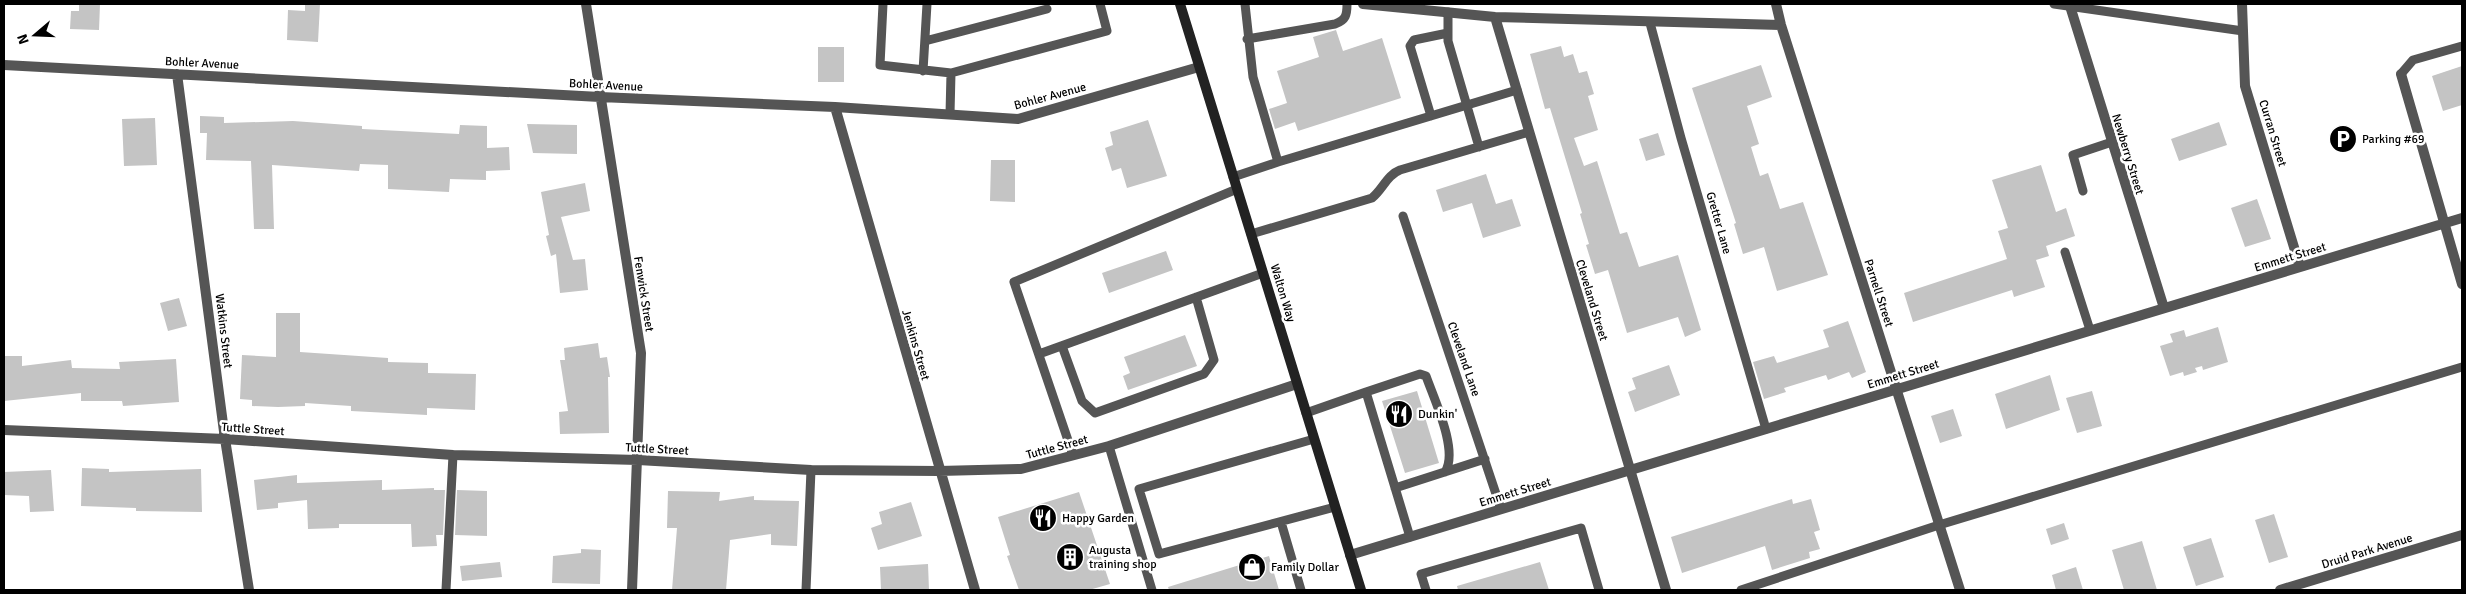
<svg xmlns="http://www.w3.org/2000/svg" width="2466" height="594" font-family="Signika,sans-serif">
<rect width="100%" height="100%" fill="#fff"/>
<!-- building -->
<path fill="#c4c4c4" d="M 79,4 L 100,4 L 99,30 L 70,29 L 71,11 L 79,11 Z
M 305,4 L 320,4 L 318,42 L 287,40 L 288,10 L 305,11 Z
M 1336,30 L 1343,51 L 1382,38 L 1401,98 L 1298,131 L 1295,122 L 1275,129 L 1269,109 L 1287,103 L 1277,71 L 1319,57 L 1313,37 Z
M 1561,46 L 1564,57 L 1573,54 L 1579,73 L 1587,71 L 1594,94 L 1588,96 L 1598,130 L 1574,138 L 1584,166 L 1597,161 L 1620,234 L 1627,232 L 1639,267 L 1678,255 L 1701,330 L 1685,337 L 1678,317 L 1627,333 L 1608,270 L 1595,274 L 1586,245 L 1589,244 L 1580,214 L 1582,213 L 1550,108 L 1545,109 L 1530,54 Z
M 818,47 L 844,47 L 844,82 L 818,82 Z
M 1761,65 L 1772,97 L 1747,106 L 1759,144 L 1751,147 L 1760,176 L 1768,173 L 1780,209 L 1803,202 L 1828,275 L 1777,291 L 1764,247 L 1743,254 L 1734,224 L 1736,223 L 1692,88 Z
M 2462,66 L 2462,105 L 2443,111 L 2432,76 Z
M 200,116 L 224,117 L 224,123 L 293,121 L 362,126 L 362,129 L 459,134 L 460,125 L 487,126 L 487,148 L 509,147 L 510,170 L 486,171 L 486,180 L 450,179 L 449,192 L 388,189 L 388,165 L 360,164 L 359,171 L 272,165 L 274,229 L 254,229 L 251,161 L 206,160 L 207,133 L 200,133 Z
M 155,118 L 157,165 L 124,166 L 122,119 Z
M 1148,120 L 1167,176 L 1127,188 L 1121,168 L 1112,171 L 1105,148 L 1113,145 L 1110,132 Z
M 2219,122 L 2227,145 L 2179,161 L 2171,139 Z
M 527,124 L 577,125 L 577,154 L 533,153 Z
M 1658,133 L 1665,155 L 1646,161 L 1639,139 Z
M 991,160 L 1015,160 L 1015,202 L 990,201 Z
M 2041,165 L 2056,212 L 2066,208 L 2075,236 L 2046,246 L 2049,256 L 2036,260 L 2045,287 L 2014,297 L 2012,290 L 1913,322 L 1904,293 L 2007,259 L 1998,231 L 2008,228 L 1992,180 Z
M 1486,174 L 1496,204 L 1512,199 L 1521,226 L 1483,238 L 1472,203 L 1443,212 L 1436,190 Z
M 585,183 L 590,211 L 561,217 L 573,260 L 585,259 L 588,290 L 560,293 L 556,254 L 551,256 L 546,236 L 549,235 L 541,192 Z
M 2257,199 L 2271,239 L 2245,247 L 2231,208 Z
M 1166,251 L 1173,270 L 1109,293 L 1102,273 Z
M 179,298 L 187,326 L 168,331 L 160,303 Z
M 276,313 L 300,313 L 300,352 L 388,358 L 388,362 L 428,363 L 428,373 L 476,374 L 475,410 L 427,408 L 427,415 L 351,411 L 351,406 L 305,403 L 305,406 L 278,407 L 252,406 L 252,400 L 240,399 L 242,355 L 276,357 Z
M 1848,321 L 1866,372 L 1852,378 L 1849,372 L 1828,380 L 1826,375 L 1784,388 L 1786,392 L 1764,399 L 1753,362 L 1774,356 L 1777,363 L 1829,347 L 1823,330 Z
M 2218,327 L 2228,362 L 2203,370 L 2202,366 L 2195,368 L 2197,372 L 2184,376 L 2183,372 L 2170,376 L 2160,346 L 2173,342 L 2170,334 L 2184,330 L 2186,337 Z
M 1185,335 L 1197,366 L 1128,390 L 1123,376 L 1130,373 L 1124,357 Z
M 598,343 L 600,358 L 607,357 L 610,377 L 608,377 L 609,433 L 560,434 L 559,412 L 568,411 L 560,360 L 565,360 L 564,348 Z
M 4,356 L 22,356 L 22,366 L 71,360 L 72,368 L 120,369 L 119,362 L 176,359 L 179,402 L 123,406 L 122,401 L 81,401 L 81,393 L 4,401 Z
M 1669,365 L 1680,395 L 1635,412 L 1628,392 L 1636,389 L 1632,378 Z
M 2050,375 L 2060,410 L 2006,429 L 1995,394 Z
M 1417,391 L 1439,463 L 1405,473 L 1382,401 Z
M 2092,391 L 2102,426 L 2077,433 L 2066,398 Z
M 1953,409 L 1962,436 L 1940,443 L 1931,416 Z
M 82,468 L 109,469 L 109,472 L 201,469 L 202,512 L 136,511 L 136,508 L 81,506 Z
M 51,470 L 54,511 L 30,512 L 29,496 L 4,495 L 4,472 Z
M 297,475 L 297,483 L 382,480 L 382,490 L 434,488 L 434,490 L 445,490 L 443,535 L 436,535 L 437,546 L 412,547 L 411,524 L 339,524 L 339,528 L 308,529 L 307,500 L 278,503 L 278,508 L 257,510 L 254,480 Z
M 457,490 L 487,491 L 487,536 L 455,535 Z
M 668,491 L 720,492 L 719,501 L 754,496 L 754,500 L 799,501 L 797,546 L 771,545 L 771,534 L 730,540 L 726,590 L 672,590 L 677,528 L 667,528 Z
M 1079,492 L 1110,584 L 1089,590 L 1019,590 L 1007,556 L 1010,555 L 998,517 Z
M 1792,499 L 1793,504 L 1811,499 L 1820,530 L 1814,532 L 1820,549 L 1809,552 L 1810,558 L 1772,570 L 1765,546 L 1682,573 L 1671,537 Z
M 911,502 L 922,536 L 878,550 L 871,528 L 882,524 L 879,512 Z
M 2274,514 L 2288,557 L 2269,563 L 2255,520 Z
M 2064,523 L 2069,539 L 2051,545 L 2046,529 Z
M 2211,538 L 2224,577 L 2196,586 L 2183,547 Z
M 2142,541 L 2157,590 L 2124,590 L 2112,550 Z
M 581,549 L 601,550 L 600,584 L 552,583 L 553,556 L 581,553 Z
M 1269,556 L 1279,590 L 1169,590 L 1168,587 Z
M 500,562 L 502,577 L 462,581 L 460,566 Z
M 1540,562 L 1549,590 L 1458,590 L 1457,586 Z
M 928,564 L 929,590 L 881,590 L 880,567 Z
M 2076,567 L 2083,590 L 2056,590 L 2052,575 Z"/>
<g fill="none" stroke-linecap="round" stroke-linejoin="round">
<!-- service -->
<path stroke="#555" stroke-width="9" d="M 883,4 L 880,65 L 951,73 L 1107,31 L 1100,4
M 2054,4 L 2243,31
M 1448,12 L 1448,41 L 1479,147
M 1650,23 L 1681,138 L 1766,429
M 1247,39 L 1335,24 C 1346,20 1347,15 1347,4
M 925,41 L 1047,9
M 923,71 L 927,4
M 2401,74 L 2413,60 L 2462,46
M 950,114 L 951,73
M 1431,116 L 1410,46 L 1414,40 L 1448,33
M 1278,162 L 1517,90
M 1233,177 L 1278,162 L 1253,77 L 1245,4
M 2083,191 L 2073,155 L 2112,142
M 1403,216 L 1501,509
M 1251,234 L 1372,198 C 1383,189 1387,175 1400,170 L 1529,132
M 2065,252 L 2090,330
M 1062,346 L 1082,401 L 1095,413 L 1204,374 L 1214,360 L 1196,297
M 1039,354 L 1263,273
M 1366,392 L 1420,374 L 1426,376 C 1434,399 1459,451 1445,472
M 1306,413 L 1366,392 L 1410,537
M 1314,439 L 1139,489 L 1159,554 L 1335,507
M 1109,446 L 1152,590
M 1073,455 L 1014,282 L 1237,189
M 1395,488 L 1485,459
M 1281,522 L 1301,590
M 446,590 L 453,455
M 806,590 L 811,470
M 1426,590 L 1421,574 L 1581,528 L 1599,590
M 1741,590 L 1939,525 L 2462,367"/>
<!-- minor -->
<path stroke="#555" stroke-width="10" d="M 586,4 L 641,353 L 632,590
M 1363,4 L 1495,17 L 1781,25
M 1776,4 L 1781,25 L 1960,590
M 2242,4 L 2245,86 L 2300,267
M 2070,6 L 2164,308
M 1495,17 L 1666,590
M 4,65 L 600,97 L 835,107 L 1018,119 L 1199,67
M 177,74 L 225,439 L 249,590
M 2401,74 L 2462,284
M 835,107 L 975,590
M 4,430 L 225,439 L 453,455 L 638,460 L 811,470 L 939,471 L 1021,469 L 1109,446 L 1297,384
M 1350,555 L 2462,218"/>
<!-- tertiary -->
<path stroke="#555" stroke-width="10" d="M 2280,590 L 2462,535"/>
<!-- secondary -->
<path stroke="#222" stroke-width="10" d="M 1180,4 L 1361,590"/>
</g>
<!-- icons -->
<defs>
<g id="parking-disc" transform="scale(1.4375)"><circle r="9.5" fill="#000" stroke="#fff"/><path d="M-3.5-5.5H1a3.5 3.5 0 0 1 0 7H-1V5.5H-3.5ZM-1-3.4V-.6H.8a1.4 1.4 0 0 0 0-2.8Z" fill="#fff"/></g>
<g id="restaurant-disc" transform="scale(1.4375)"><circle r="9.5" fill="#000" stroke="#fff"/><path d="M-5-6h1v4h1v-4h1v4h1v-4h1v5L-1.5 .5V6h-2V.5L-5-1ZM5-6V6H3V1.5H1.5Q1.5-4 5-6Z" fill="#fff"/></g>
<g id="building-disc" transform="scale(1.4375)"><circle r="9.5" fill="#000" stroke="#fff"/><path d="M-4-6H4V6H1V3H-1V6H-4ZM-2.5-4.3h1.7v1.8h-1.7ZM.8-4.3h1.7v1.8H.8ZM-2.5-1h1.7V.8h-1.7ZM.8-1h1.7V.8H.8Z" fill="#fff"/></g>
<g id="shop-disc" transform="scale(1.4375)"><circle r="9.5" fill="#000" stroke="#fff"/><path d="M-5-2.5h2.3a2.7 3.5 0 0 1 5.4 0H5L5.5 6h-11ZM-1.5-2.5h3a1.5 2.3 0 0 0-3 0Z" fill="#fff"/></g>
</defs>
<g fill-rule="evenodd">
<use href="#parking-disc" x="2343" y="139"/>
<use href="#restaurant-disc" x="1399" y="414"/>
<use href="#restaurant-disc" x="1043" y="518"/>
<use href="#building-disc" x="1070" y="557"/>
<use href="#shop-disc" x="1252" y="567"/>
</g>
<g text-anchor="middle" stroke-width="5" stroke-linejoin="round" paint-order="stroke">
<!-- street labels -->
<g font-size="12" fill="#000" stroke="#fff">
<text transform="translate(202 63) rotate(3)" y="4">Bohler Avenue</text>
<text transform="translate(606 85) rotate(3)" y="4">Bohler Avenue</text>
<text transform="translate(1050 96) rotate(-15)" y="4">Bohler Avenue</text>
<text transform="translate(2273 133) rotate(73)" y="4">Curran Street</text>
<text transform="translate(2128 154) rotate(73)" y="4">Newberry Street</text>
<text transform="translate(1719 223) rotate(74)" y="4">Gretter Lane</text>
<text transform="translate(2290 257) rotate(-17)" y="4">Emmett Street</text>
<text transform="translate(1283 293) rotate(73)" y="4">Walton Way</text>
<text transform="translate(1879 293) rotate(72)" y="4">Parnell Street</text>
<text transform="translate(644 294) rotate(81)" y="4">Fenwick Street</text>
<text transform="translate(1592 300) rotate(73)" y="4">Cleveland Street</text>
<text transform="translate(224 331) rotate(83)" y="4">Watkins Street</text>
<text transform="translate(916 345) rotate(74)" y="4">Jenkins Street</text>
<text transform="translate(1464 359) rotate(71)" y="4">Cleveland Lane</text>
<text transform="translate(1903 374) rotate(-17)" y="4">Emmett Street</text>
<text transform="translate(253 429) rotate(4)" y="4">Tuttle Street</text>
<text transform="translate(1057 447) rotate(-15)" y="4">Tuttle Street</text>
<text transform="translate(657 449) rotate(3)" y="4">Tuttle Street</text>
<text transform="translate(1515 492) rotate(-17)" y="4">Emmett Street</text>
<text transform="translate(2367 551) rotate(-17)" y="4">Druid Park Avenue</text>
</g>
<!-- poi labels -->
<g font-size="12" fill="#000" stroke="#fff" text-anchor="start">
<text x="2362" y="143">Parking #69</text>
<text x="1418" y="418">Dunkin'</text>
<text x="1062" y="522">Happy Garden</text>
<text x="1089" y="554">Augusta<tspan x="1089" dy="14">training shop</tspan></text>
<text x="1271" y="571">Family Dollar</text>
</g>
</g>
<!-- border -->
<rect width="2466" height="594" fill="none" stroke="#000000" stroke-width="10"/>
<!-- north arrow -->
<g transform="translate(35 35) rotate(251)" stroke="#ffffff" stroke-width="4" paint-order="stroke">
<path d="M0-4L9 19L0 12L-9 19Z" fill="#000000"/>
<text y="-8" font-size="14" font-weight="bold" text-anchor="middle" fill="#000000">N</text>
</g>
</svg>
